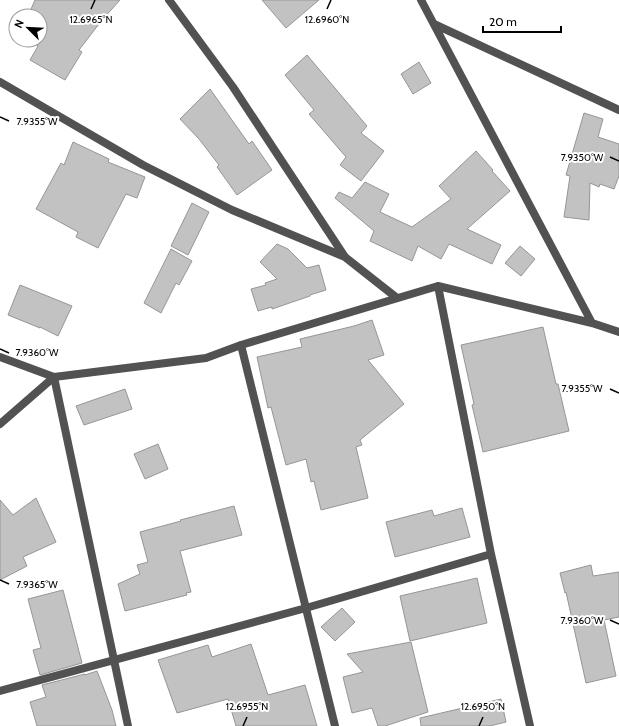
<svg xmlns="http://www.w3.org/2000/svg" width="619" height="726" font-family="Cabin,sans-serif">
<rect width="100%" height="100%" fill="#fff"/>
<!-- building -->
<path fill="#c2c2c2" stroke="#969696" d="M 35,0 L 120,0 L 102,20 L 79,50 L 82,52 L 65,80 L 30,60 L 38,46 L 29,40 L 40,40 L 40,16 L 28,16 Z
M 262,0 L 319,0 L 286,28 Z
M 307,55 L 367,126 L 361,133 L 384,151 L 361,181 L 340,165 L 346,157 L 309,114 L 314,110 L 285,75 Z
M 419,62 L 431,83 L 413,94 L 401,74 Z
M 210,89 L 249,144 L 252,141 L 272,170 L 237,195 L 217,167 L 219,165 L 199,139 L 180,119 Z
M 584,113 L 603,119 L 598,137 L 619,144 L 619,176 L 614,189 L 600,184 L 599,187 L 590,183 L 589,220 L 564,217 L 570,176 L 566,175 Z
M 73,142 L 109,159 L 108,162 L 145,177 L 137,198 L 126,194 L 98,248 L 76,237 L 78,232 L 36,209 L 61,163 L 64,165 Z
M 476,151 L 493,170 L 492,171 L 510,191 L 467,229 L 501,245 L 492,264 L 449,244 L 441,259 L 418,246 L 412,261 L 370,241 L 374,231 L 335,198 L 339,192 L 352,198 L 365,182 L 389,194 L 380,212 L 412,227 L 451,199 L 439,186 Z
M 192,203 L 209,212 L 188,255 L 171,246 Z
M 277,244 L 288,249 L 307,268 L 319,265 L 326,290 L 310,295 L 310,296 L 272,309 L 272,307 L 258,311 L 251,289 L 266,285 L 265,283 L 277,279 L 260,262 Z
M 520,246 L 535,259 L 521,276 L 505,263 Z
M 171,249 L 192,261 L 179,285 L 176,283 L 161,313 L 144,303 Z
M 20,285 L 72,306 L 58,336 L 40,327 L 40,328 L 8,315 Z
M 372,320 L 384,355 L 368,360 L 404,404 L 360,440 L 362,445 L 356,447 L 368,498 L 321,510 L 314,481 L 311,482 L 306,459 L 286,465 L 271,407 L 268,408 L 257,357 L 302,347 L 300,339 L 354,326 Z
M 543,327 L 556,384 L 558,384 L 569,431 L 483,452 L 472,405 L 474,404 L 461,345 Z
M 125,389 L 132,409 L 84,425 L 76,406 Z
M 158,444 L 168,469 L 145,479 L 134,454 Z
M 36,498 L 56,542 L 23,557 L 27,566 L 0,580 L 0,500 L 13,515 Z
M 234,506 L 242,535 L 180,551 L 191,592 L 186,593 L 187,595 L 125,611 L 118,584 L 140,574 L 137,565 L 148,562 L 140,532 L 181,521 L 180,520 Z
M 462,508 L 470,537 L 395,557 L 386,522 L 432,510 L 434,516 Z
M 591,565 L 593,576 L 619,572 L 619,617 L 604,620 L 616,676 L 586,683 L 566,592 L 565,593 L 560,573 Z
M 477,578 L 487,623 L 410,641 L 400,596 Z
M 63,590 L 82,663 L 40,675 L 33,650 L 41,648 L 28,599 Z
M 342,608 L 355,622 L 335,641 L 321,627 Z
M 411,642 L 428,712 L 385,726 L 378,726 L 372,708 L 352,713 L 343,677 L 363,672 L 347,654 Z
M 251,644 L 268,695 L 305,685 L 317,726 L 236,726 L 228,699 L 177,713 L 158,660 L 208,645 L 212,657 Z
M 97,671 L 112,710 L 116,726 L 37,726 L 30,702 L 46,697 L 42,685 L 85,674 L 85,675 Z
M 501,699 L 506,722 L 490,726 L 421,726 L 420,718 Z"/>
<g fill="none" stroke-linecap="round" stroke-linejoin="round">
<!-- street -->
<path stroke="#525252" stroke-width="8" d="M 169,0 L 233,87 L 345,257
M 421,0 L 592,323
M 434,24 L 619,110
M 0,82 L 143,165 L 232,210 L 345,257 L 397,298
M 438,286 L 491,554 L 530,726
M 241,345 L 335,726
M 0,357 L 54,377 L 128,726
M 0,424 L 54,377 L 206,358 L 241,345 L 438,286 L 592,323 L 619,332
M 0,691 L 306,608 L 491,554"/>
</g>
<!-- ticks -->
<path fill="none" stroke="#000" stroke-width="1.5" d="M 91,9 L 95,0M 327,9 L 331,0M 0,117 L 9,121M 610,157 L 619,161M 0,349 L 9,353M 610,389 L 619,393M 0,580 L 9,584M 610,620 L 619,624M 243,726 L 247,717M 479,726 L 483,717"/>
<g font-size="10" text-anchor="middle" fill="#000" stroke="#fff" stroke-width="4" stroke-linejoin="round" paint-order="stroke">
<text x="91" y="23">12.6965°N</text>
<text x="327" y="23">12.6960°N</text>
<text x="37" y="125">7.9355°W</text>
<text x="582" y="161">7.9350°W</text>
<text x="37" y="356">7.9360°W</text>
<text x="582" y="392">7.9355°W</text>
<text x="37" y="588">7.9365°W</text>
<text x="582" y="624">7.9360°W</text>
<text x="247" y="710">12.6955°N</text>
<text x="483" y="710">12.6950°N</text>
</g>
<!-- north arrow -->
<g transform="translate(28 28) rotate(294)"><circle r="19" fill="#ffffff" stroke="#999999"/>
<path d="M0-3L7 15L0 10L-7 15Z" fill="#000000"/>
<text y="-6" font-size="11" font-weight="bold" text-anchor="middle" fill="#000000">N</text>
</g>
<!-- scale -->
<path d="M483 26v6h78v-6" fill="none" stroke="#000000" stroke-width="2"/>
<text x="489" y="26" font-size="12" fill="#000000" stroke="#ffffff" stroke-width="3" paint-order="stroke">20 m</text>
</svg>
